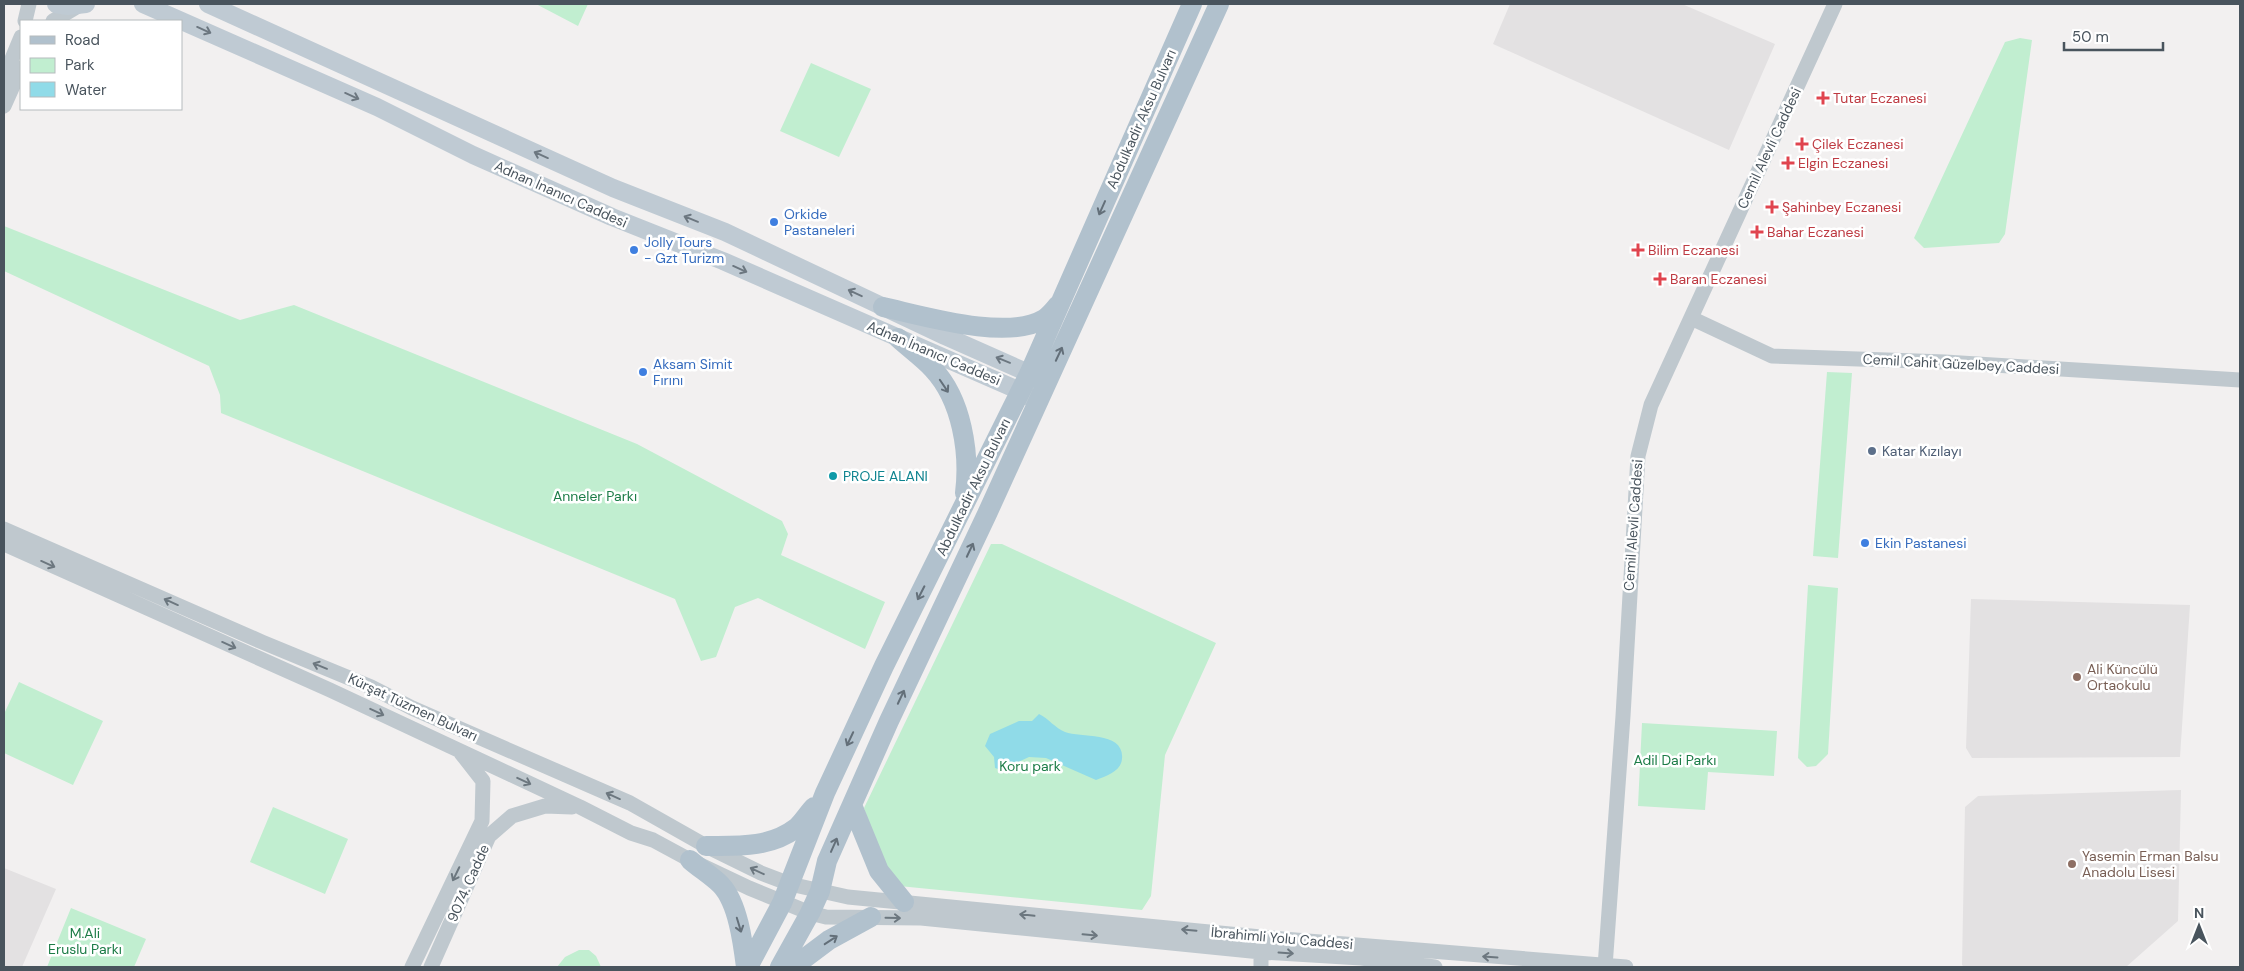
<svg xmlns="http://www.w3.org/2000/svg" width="2244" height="971" font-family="'DM Sans',sans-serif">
<rect width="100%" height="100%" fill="#f2f0f0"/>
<!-- education -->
<path fill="#e3e1e2" d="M 1510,4 L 1682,4 L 1775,44 L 1729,150 L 1493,44 Z
M 1971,599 L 2190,605 L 2180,757 L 1972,758 L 1966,748 Z
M 2181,790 L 2178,921 L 2126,967 L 1964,967 L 1962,965 L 1965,807 L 1978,796 Z
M 4,868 L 56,889 L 22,967 L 4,967 Z"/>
<!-- green -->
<path fill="#c1eed0" d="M 536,4 L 588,4 L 578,26 Z
M 2020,38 L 2032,40 L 2005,234 L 1999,243 L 1924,248 L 1914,238 L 2005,42 Z
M 811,63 L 871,89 L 839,157 L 780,131 Z
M 4,226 L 240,320 L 294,305 L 637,444 L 782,521 L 788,534 L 781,555 L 885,602 L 865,649 L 758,598 L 735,607 L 716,657 L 701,661 L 675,599 L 221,413 L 220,395 L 209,366 L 4,271 Z
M 1827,372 L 1852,373 L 1838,558 L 1813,556 Z
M 991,544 L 1002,544 L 1216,643 L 1165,755 L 1151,896 L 1142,910 L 899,886 L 886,877 L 864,808 Z
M 1808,585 L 1838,588 L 1828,754 L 1816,766 L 1807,767 L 1798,758 Z
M 19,682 L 103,721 L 73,785 L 4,753 L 4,714 Z
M 1642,723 L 1777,731 L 1774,776 L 1708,772 L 1705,810 L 1638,806 Z
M 273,807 L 348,839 L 325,894 L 250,862 Z
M 71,908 L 146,939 L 134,967 L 47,967 Z
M 579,950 L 589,950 L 596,956 L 601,967 L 557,967 L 565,957 Z"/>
<!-- water -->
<path fill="#90dbe8" d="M 1039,714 C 1049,719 1055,728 1065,732 C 1081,738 1125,731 1122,759 C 1121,771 1107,776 1096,780 L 1046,758 L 1029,757 L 1001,770 L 995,768 L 994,757 L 985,746 L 990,734 L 1019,721 L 1032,721 Z"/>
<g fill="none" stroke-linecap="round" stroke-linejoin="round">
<!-- tertiary -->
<path stroke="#bfc8ce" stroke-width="15" d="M 25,21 L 29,4
M 53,21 L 78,6
M 4,78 L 21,37
M 4,106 L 21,68
M 1691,318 L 1772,356 L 1945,362 L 2240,380
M 4,529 L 262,642 L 371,687 L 412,708 L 630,803 L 706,846 L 761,873 L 790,884 L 848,897 L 1283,939 L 1626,967
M 4,544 L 330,690 L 580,807 L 631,833 L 653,840 L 690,860 L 749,888 L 810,913 L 826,917 L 921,918 L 1261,952 L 1361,958 L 1435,967
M 412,967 L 482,821 L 483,781 L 461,753
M 431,967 L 489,836 L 512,816 L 545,806 L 572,807
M 1261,967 L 1261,952
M 1605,967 L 1623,716 L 1638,456 L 1651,405 L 1835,4"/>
<!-- secondary -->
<path stroke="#bfcad3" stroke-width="18" d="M 56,4 L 68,6 L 86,4
M 143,4 L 377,107 L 473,155 L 612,217 L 723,261 L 1020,391 L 1031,398
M 208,4 L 613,188 L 725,232 L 945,336 L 1042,379"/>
<!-- primary -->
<path stroke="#b1c1cd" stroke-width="20" d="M 883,307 C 924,316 1007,341 1044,319 C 1049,316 1054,310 1058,305
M 898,338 C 910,349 923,358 933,369 C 962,400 970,453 965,493
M 852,805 L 879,871 L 904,902
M 706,846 C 737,846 770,848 796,828 C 803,822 808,813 814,807
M 690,860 C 699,868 712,876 721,885 C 738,903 743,943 746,967
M 748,967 L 782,903 L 825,793 L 884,666 L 1030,372 L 1192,4
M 780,967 L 810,913 L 820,891 L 827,861 L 889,721 L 987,514 L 1219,4
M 793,967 L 829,940 L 871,917"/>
</g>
<!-- one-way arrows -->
<defs><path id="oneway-shaft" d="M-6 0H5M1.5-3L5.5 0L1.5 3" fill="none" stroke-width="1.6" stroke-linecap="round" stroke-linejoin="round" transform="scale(1.25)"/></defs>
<g stroke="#6c7780">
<use href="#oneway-shaft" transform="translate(204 30) rotate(24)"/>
<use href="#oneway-shaft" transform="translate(352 96) rotate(24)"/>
<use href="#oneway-shaft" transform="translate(541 155) rotate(-156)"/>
<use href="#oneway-shaft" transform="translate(691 219) rotate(-158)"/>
<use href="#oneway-shaft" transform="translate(740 269) rotate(24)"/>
<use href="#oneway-shaft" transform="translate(855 293) rotate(-155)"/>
<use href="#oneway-shaft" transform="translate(1003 360) rotate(-158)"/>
</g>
<g stroke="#636f79">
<use href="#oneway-shaft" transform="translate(1102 208) rotate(114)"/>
<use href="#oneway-shaft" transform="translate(1059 354) rotate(-65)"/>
<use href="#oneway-shaft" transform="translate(944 386) rotate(56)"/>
<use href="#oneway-shaft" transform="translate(970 550) rotate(-65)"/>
<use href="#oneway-shaft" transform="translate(921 593) rotate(117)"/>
<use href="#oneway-shaft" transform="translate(901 697) rotate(-65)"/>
<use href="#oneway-shaft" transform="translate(850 739) rotate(115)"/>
<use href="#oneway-shaft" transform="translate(834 845) rotate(-66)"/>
<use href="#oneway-shaft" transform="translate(739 925) rotate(73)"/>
<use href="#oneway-shaft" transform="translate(831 940) rotate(-33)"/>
</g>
<g stroke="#6c777f">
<use href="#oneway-shaft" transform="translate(48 564) rotate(24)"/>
<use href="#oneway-shaft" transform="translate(171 602) rotate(-156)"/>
<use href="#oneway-shaft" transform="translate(229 645) rotate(24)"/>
<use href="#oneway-shaft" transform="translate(320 666) rotate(-158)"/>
<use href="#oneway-shaft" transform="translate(377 712) rotate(25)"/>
<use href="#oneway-shaft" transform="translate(524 781) rotate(25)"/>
<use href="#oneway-shaft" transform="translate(613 796) rotate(-156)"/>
<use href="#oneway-shaft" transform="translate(757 871) rotate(-155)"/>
<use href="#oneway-shaft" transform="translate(456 874) rotate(116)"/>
<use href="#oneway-shaft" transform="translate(1027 915) rotate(-174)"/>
<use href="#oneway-shaft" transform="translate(893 918) rotate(1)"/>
<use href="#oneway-shaft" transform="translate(1189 930) rotate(-175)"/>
<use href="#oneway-shaft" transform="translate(1090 935) rotate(5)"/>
<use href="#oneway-shaft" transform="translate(1286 953) rotate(4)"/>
<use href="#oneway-shaft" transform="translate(1490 957) rotate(-176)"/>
</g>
<!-- markers -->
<g fill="#e0444e" stroke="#fff" stroke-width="2">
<path d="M1820.5 90.5h5v5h5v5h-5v5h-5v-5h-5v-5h5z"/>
<path d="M1799.5 136.5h5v5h5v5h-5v5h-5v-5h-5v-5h5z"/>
<path d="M1785.5 155.5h5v5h5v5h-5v5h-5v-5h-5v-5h5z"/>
<path d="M1769.5 199.5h5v5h5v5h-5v5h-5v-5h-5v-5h5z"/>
<path d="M1754.5 224.5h5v5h5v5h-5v5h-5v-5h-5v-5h5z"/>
<path d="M1635.5 242.5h5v5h5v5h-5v5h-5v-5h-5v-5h5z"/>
<path d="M1657.5 271.5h5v5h5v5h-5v5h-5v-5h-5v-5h5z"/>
</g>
<g fill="#3f7fe0" stroke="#fff" stroke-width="2">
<circle cx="774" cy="222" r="5"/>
<circle cx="634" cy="250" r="5"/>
<circle cx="643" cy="372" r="5"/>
<circle cx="1865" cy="543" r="5"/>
</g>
<circle fill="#5c6f8a" stroke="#fff" stroke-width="2" cx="1872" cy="451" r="5"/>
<circle fill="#0f9aa8" stroke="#fff" stroke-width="2" cx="833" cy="476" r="5"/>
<g fill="#8d6e63" stroke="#fff" stroke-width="2">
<circle cx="2077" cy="677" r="5"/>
<circle cx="2072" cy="864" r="5"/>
</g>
<g text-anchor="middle" stroke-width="5" stroke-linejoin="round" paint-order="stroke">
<!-- health labels -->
<g font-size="14" fill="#be3a42" stroke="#fff" text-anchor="start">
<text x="1833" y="103">Tutar Eczanesi</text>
<text x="1812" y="149">Çilek Eczanesi</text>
<text x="1798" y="168">Elgin Eczanesi</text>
<text x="1782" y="212">Şahinbey Eczanesi</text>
<text x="1767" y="237">Bahar Eczanesi</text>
<text x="1648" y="255">Bilim Eczanesi</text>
<text x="1670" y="284">Baran Eczanesi</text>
</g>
<!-- street labels -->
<g font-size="14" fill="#49545d" stroke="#fff">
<text transform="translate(1141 119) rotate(-66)" y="5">Abdulkadir Aksu Bulvarı</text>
<text transform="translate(1769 148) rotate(-65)" y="5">Cemil Alevli Caddesi</text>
<text transform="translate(561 194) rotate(24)" y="5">Adnan İnanıcı Caddesi</text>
<text transform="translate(934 353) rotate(23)" y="5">Adnan İnanıcı Caddesi</text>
<text transform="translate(1961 364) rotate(3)" y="5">Cemil Cahit Güzelbey Caddesi</text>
<text transform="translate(973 487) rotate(-64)" y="5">Abdulkadir Aksu Bulvarı</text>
<text transform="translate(1633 525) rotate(-86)" y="5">Cemil Alevli Caddesi</text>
<text transform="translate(413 707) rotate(25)" y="5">Kürşat Tüzmen Bulvarı</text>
<text transform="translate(468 883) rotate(-66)" y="5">9074. Cadde</text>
<text transform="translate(1282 938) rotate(5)" y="5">İbrahimli Yolu Caddesi</text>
</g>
<!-- shop labels -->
<g font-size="14" fill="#366cbe" stroke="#fff" text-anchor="start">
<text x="784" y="219">Orkide<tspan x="784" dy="16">Pastaneleri</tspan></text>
<text x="644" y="247">Jolly Tours<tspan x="644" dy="16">- Gzt Turizm</tspan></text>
<text x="653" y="369">Aksam Simit<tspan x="653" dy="16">Fırını</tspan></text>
<text x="1875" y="548">Ekin Pastanesi</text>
</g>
<!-- service labels -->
<g font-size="14" fill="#4e5e75" stroke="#fff" text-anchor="start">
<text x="1882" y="456">Katar Kızılayı</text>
</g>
<!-- culture labels -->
<g font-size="14" fill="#0d838f" stroke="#fff" text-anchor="start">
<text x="843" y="481">PROJE ALANI</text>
</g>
<!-- park labels -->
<g font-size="14" fill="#1c7c47" stroke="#fff">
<text x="595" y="501">Anneler Parkı</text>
<text x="1675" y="765">Adil Dai Parkı</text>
<text x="1030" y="771">Koru park</text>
<text x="85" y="938">M.Ali<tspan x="85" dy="16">Eruslu Parkı</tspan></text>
</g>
<!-- education labels -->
<g font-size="14" fill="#785e54" stroke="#fff" text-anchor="start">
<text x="2087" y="674">Ali Küncülü<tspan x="2087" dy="16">Ortaokulu</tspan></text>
<text x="2082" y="861">Yasemin Erman Balsu<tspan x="2082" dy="16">Anadolu Lisesi</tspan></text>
</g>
</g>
<!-- border -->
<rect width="2244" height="971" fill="none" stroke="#49545d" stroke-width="10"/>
<!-- legend -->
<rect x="20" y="20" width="162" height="90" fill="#ffffff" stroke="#b6bbbe"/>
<rect x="30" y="36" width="25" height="8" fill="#b1c1cd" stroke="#b6bbbe"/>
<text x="65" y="45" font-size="15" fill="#49545d">Road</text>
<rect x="30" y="58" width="25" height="15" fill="#c1eed0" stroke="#b6bbbe"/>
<text x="65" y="70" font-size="15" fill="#49545d">Park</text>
<rect x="30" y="82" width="25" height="15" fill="#90dbe8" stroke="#b6bbbe"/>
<text x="65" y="95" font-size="15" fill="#49545d">Water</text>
<!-- north arrow -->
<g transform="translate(2199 926)" stroke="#ffffff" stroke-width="4" paint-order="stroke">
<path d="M0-4L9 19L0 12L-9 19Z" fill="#49545d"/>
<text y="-8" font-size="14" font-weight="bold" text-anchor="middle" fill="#49545d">N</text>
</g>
<!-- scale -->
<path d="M2064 42v8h99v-8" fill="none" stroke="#49545d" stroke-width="2.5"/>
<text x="2072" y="42" font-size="15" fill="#49545d" stroke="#ffffff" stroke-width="4" paint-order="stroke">50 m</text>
</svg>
